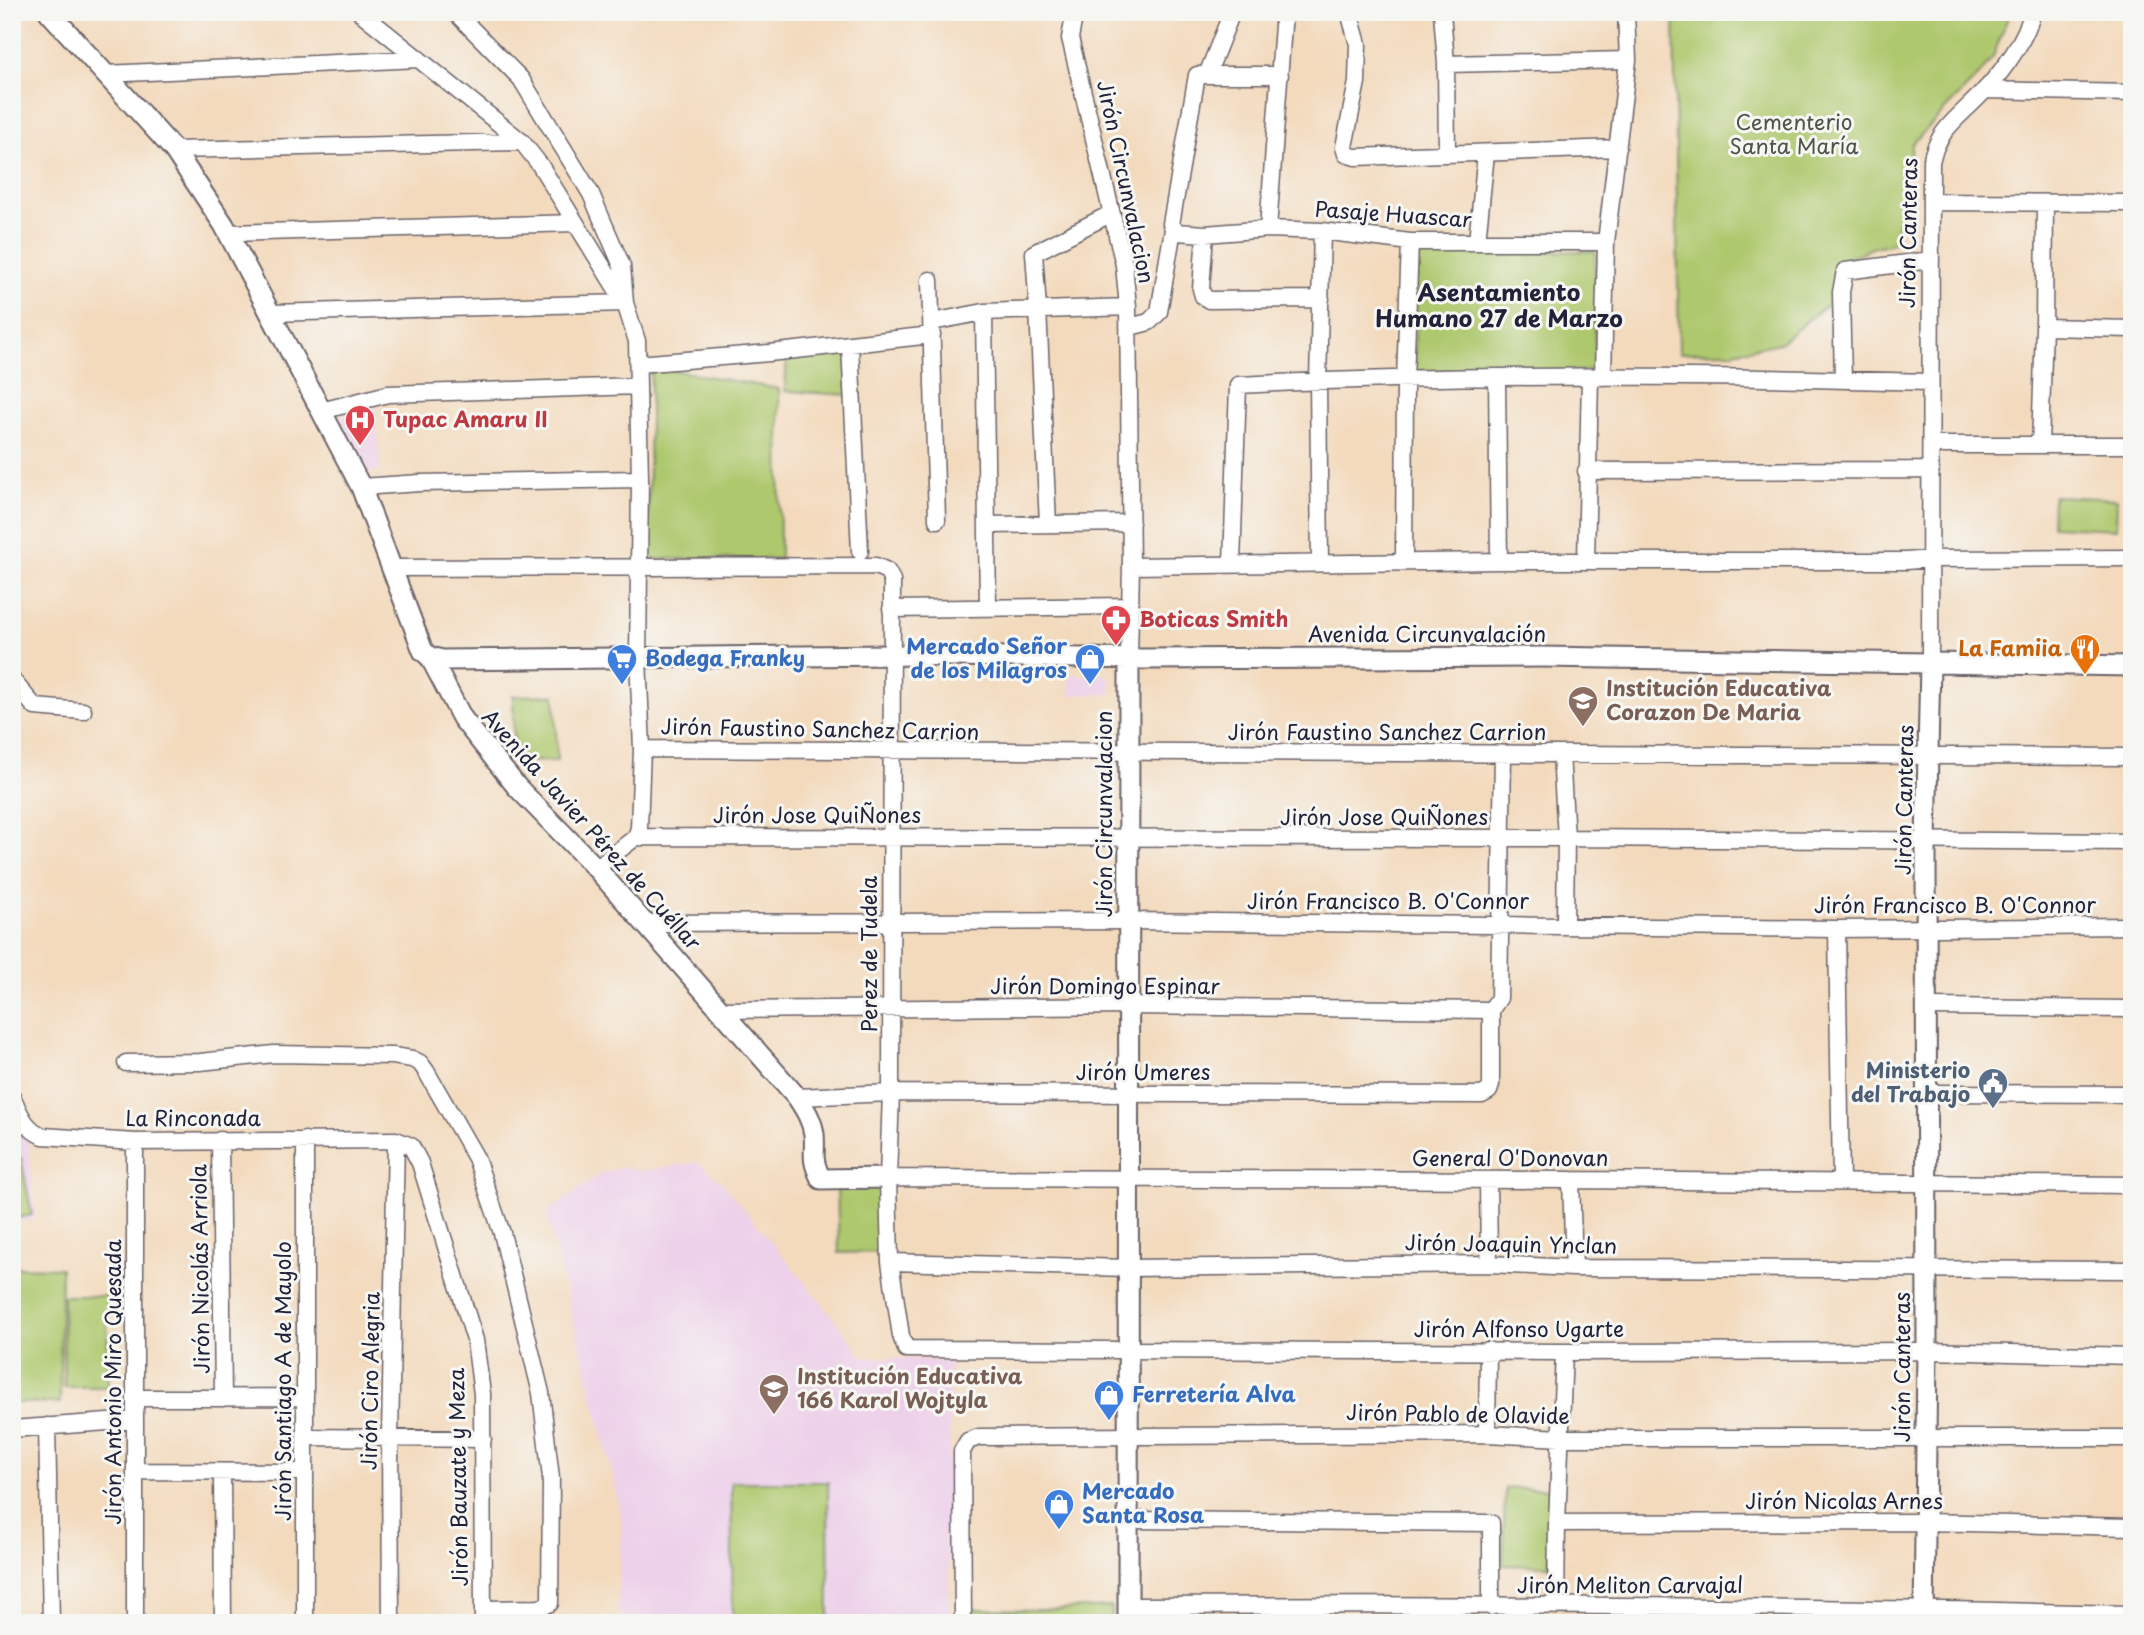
<svg xmlns="http://www.w3.org/2000/svg" width="2144" height="1635" font-family="'Playpen Sans',sans-serif">
<rect width="100%" height="100%" fill="#f6f6f2"/>
<filter id="ink" filterUnits="userSpaceOnUse"><feTurbulence type="fractalNoise" baseFrequency=".0143" numOctaves="2"/><feDisplacementMap in="SourceGraphic" scale="14" xChannelSelector="R" yChannelSelector="G"/><feConvolveMatrix kernelMatrix="1 2 1 2 8 2 1 2 1" color-interpolation-filters="sRGB"/></filter>
<filter id="wash" filterUnits="userSpaceOnUse"><feTurbulence type="fractalNoise" baseFrequency=".00686" numOctaves="4" result="noise"/><feDisplacementMap in="SourceGraphic" scale="28" xChannelSelector="R" yChannelSelector="G"/><feGaussianBlur stdDeviation="1.57" result="paint"/><feColorMatrix in="noise" values="0 0 0 0 0 0 0 0 0 0 0 0 0 0 0 0 0 1.4 0 .05"/><feComposite in="paint" operator="in"/></filter>
<g filter="url(#wash)">
<rect width="100%" height="100%" fill="#f3dabd"/>
<!-- built -->
<path fill="#edd0e9" d="M 376,409 L 380,471 L 355,474 L 331,422 L 353,410 Z
M 1105,674 L 1110,679 L 1111,694 L 1069,695 L 1069,675 Z
M 12,1103 L 28,1137 L 35,1219 L 12,1224 Z
M 698,1162 L 720,1180 L 821,1302 L 863,1357 L 950,1360 L 949,1623 L 639,1623 L 617,1613 L 622,1524 L 612,1472 L 546,1213 L 602,1173 L 624,1167 L 642,1171 Z"/>
<!-- green -->
<path fill="#aec86d" stroke="#687554" stroke-width="2" d="M 1674,12 L 2010,12 L 1993,57 L 1980,74 L 1912,144 L 1895,242 L 1872,248 L 1851,257 L 1829,303 L 1780,343 L 1733,352 L 1679,353 Z
M 1595,251 L 1595,371 L 1414,371 L 1417,253 Z
M 787,353 L 848,355 L 848,395 L 785,391 Z
M 661,368 L 779,389 L 780,559 L 647,559 L 651,372 Z
M 2053,496 L 2117,499 L 2116,529 L 2052,526 Z
M 555,695 L 557,761 L 514,762 L 513,696 Z
M 21,1158 L 32,1215 L 12,1219 L 12,1160 Z
M 881,1185 L 883,1252 L 839,1253 L 837,1186 Z
M 12,1267 L 61,1268 L 60,1403 L 12,1403 Z
M 63,1296 L 107,1296 L 108,1387 L 64,1387 Z
M 731,1482 L 828,1482 L 829,1623 L 733,1623 Z
M 1505,1488 L 1551,1489 L 1549,1566 L 1503,1565 Z
M 1112,1607 L 1112,1623 L 971,1623 L 971,1609 L 1040,1610 Z"/>
</g>
<g filter="url(#ink)">
<g fill="none" stroke-linecap="round" stroke-linejoin="round">
<!-- minor casing -->
<g stroke="#6b6268" stroke-width="19">
<path id="minor" d="M 360,12 L 522,142 L 540,165 L 625,303 L 637,341 L 640,479 L 638,658 L 642,749 L 639,828 L 636,837 L 596,868
M 1075,12 L 1070,38 L 1124,265 L 1128,307 L 1131,566 L 1129,659
M 1349,12 L 1358,44 L 1357,82 L 1344,147 L 1346,154 L 1355,157 L 1618,148
M 1442,12 L 1446,64 L 1447,153
M 1446,64 L 1628,60
M 106,74 L 419,59
M 1207,75 L 1232,12
M 1280,75 L 1197,75 L 1171,224 L 1177,232 L 1205,234 L 1268,229 L 1322,231 L 1410,242 L 1606,242
M 1985,90 L 2132,93
M 174,150 L 522,142
M 1932,202 L 2132,203
M 1268,229 L 1284,12
M 229,233 L 575,223
M 1205,234 L 1201,289 L 1203,296 L 1209,300 L 1321,299
M 1477,242 L 1486,153
M 930,280 L 937,520
M 984,312 L 988,607
M 271,313 L 625,303 L 622,266 L 591,194 L 521,79 L 455,12
M 932,322 L 984,312 L 1128,307
M 1130,327 L 1149,322 L 1159,312 L 1173,229
M 2044,327 L 2132,329
M 850,345 L 860,551
M 638,364 L 769,353 L 932,335
M 1603,377 L 1606,242 L 1628,60 L 1626,12
M 1497,379 L 1499,561
M 1843,380 L 1841,292 L 1845,271 L 1931,260
M 321,411 L 388,394 L 638,386
M 1931,445 L 2132,445
M 2040,445 L 2044,327 L 2045,203
M 1586,471 L 1931,470
M 361,487 L 420,483 L 640,479
M 1048,524 L 1038,309 L 1034,253 L 1110,214
M 987,525 L 1131,523
M 1586,561 L 1590,377
M 1404,562 L 1405,380 L 1410,242
M 1320,563 L 1318,381 L 1322,231
M 1232,564 L 1238,385 C 1468,373 1700,375 1930,382
M 1131,566 L 1499,561 L 1906,561 L 1930,559 L 2132,558
M 393,568 L 876,566 L 887,571 L 892,580 L 891,1093 L 888,1178 L 890,1262 L 901,1336 L 906,1349 L 1564,1352 L 1927,1351 L 2132,1356
M 891,609 L 1129,606
M 1930,664 L 1931,162 C 1938,128 1961,116 1983,92 C 2004,70 2024,42 2033,12
M 12,680 L 35,707 L 83,711
M 642,749 L 2132,757
M 1561,754 L 1566,838 L 1565,924
M 636,837 L 1566,838 L 2132,842
M 644,923 L 1127,921 L 1837,929 L 2132,926
M 1837,929 L 1841,1182
M 1927,1007 L 2132,1009
M 720,1010 L 1128,1006 L 1491,1010
M 1491,1010 L 1499,998 L 1503,754
M 126,1063 L 200,1062 L 274,1054 L 393,1056 L 412,1059 L 420,1063 L 426,1071 L 476,1158 L 502,1233 L 541,1393 L 551,1478 L 550,1603 L 540,1608 L 483,1609
M 1925,1093 L 2132,1094
M 12,1096 C 20,1114 25,1129 43,1136 L 135,1142 L 396,1140 L 411,1146 L 420,1163 L 475,1340 L 482,1394 L 483,1623
M 797,1097 L 891,1093 L 1482,1095 L 1489,1091 L 1491,1085 L 1491,1010
M 220,1140 L 223,1398
M 305,1140 L 305,1623
M 135,1142 L 135,1623
M 888,1178 L 1571,1180 L 2132,1185
M 1571,1180 L 1574,1268
M 1488,1181 L 1489,1264
M 890,1262 L 1129,1268 L 1489,1264 L 1574,1268 L 2132,1270
M 135,1398 L 305,1397
M 47,1426 L 51,1623
M 12,1429 L 135,1420
M 1487,1434 L 1488,1350
M 305,1437 L 483,1439
M 135,1471 L 305,1472
M 222,1472 L 223,1623
M 1129,1520 L 1491,1523 L 1491,1607
M 1557,1523 L 1924,1522 L 2132,1527
M 1128,1606 C 1463,1604 1797,1606 2132,1614
M 1556,1606 L 1557,1523 L 1564,1352
M 391,1623 L 390,1436 L 396,1140
M 963,1623 L 962,1451 L 968,1441 L 979,1437 L 1487,1434 L 1561,1438 L 2132,1438"/>
</g>
<!-- tertiary casing -->
<g stroke="#6b6268" stroke-width="23">
<path id="tertiary" d="M 49,12 L 174,150 L 224,225 L 361,487 L 423,651 L 430,657 L 462,718 L 517,787 L 596,868 L 797,1097 C 805,1109 812,1120 814,1134 C 816,1156 810,1156 821,1179 L 888,1178
M 430,657 L 442,660 L 891,655 L 1142,659 L 1541,657 L 2132,666
M 1128,1623 L 1129,659
M 1924,1623 L 1927,1351 L 1926,842 L 1930,664"/>
</g>
<!-- minor -->
<use href="#minor" stroke="#fff" stroke-width="16"/>
<!-- tertiary -->
<use href="#tertiary" stroke="#fff" stroke-width="19"/>
</g>
</g>
<!-- icons -->
<defs>
<g id="hospital-pin" transform="scale(1.575)"><path d="M0 17L-7.5 6A9.5 9.5 0 1 1 7.5 6Z" fill="#e0444e" stroke="#f6f6f2"/><path d="M-5-5h3v3.5h4V-5h3V5h-3V1.5h-4V5h-3Z" fill="#fff"/></g>
<g id="pharmacy-pin" transform="scale(1.575)"><path d="M0 17L-7.5 6A9.5 9.5 0 1 1 7.5 6Z" fill="#e0444e" stroke="#f6f6f2"/><path d="M-2-6h4v4h4v4h-4v4h-4v-4h-4v-4h4Z" fill="#fff"/></g>
<g id="restaurant-pin" transform="scale(1.575)"><path d="M0 17L-7.5 6A9.5 9.5 0 1 1 7.5 6Z" fill="#e8710a" stroke="#f6f6f2"/><path d="M-5-6h1v4h1v-4h1v4h1v-4h1v5L-1.5 .5V6h-2V.5L-5-1ZM5-6V6H3V1.5H1.5Q1.5-4 5-6Z" fill="#fff"/></g>
<g id="supermarket-pin" transform="scale(1.575)"><path d="M0 17L-7.5 6A9.5 9.5 0 1 1 7.5 6Z" fill="#3f7fe0" stroke="#f6f6f2"/><path d="M-6-5.5h2.5l.6 2H6L4.5 2H-2.5L-4.4-4H-6ZM-1.5 3.2a1.3 1.3 0 1 0 .1 0ZM3 3.2a1.3 1.3 0 1 0 .1 0Z" fill="#fff"/></g>
<g id="shop-pin" transform="scale(1.575)"><path d="M0 17L-7.5 6A9.5 9.5 0 1 1 7.5 6Z" fill="#3f7fe0" stroke="#f6f6f2"/><path d="M-5-2.5h2.3a2.7 3.5 0 0 1 5.4 0H5L5.5 6h-11ZM-1.5-2.5h3a1.5 2.3 0 0 0-3 0Z" fill="#fff"/></g>
<g id="school-pin" transform="scale(1.575)"><path d="M0 17L-7.5 6A9.5 9.5 0 1 1 7.5 6Z" fill="#8d6e63" stroke="#f6f6f2"/><path d="M0-5L7-2L0 1L-7-2ZM-4 1L0 2.5L4 1V4Q0 6-4 4Z" fill="#fff"/></g>
<g id="civic-pin" transform="scale(1.575)"><path d="M0 17L-7.5 6A9.5 9.5 0 1 1 7.5 6Z" fill="#5c6f8a" stroke="#f6f6f2"/><path d="M-.6-6.5H3V-4.5H.6V-3L4-1V1h2V6H-6V1h2V-1L-.6-3ZM-1.2 2.5V6h2.4V2.5Z" fill="#fff"/></g>
</defs>
<g fill-rule="evenodd">
<use href="#hospital-pin" x="360" y="420"/>
<use href="#pharmacy-pin" x="1116" y="620"/>
<use href="#restaurant-pin" x="2085" y="649"/>
<use href="#supermarket-pin" x="622" y="659"/>
<use href="#shop-pin" x="1090" y="659"/>
<use href="#school-pin" x="1583" y="701"/>
<use href="#civic-pin" x="1993" y="1083"/>
<use href="#school-pin" x="774" y="1389"/>
<use href="#shop-pin" x="1109" y="1395"/>
<use href="#shop-pin" x="1059" y="1504"/>
</g>
<g text-anchor="middle" stroke-width="6" stroke-linejoin="round" paint-order="stroke">
<!-- park labels -->
<g font-size="21" fill="#4c544a" stroke="#f6f6f2">
<text x="1794" y="130">Cementerio<tspan x="1794" dy="24">Santa María</tspan></text>
</g>
<!-- street labels -->
<g font-size="21" fill="#22223b" stroke="#f6f6f2">
<text transform="translate(1125 182) rotate(78)" y="7">Jirón Circunvalacion</text>
<text transform="translate(1393 215) rotate(4)" y="7">Pasaje Huascar</text>
<text transform="translate(1909 233) rotate(-89)" y="7">Jirón Canteras</text>
<text x="1427" y="642">Avenida Circunvalación</text>
<text transform="translate(820 730) rotate(1)" y="7">Jirón Faustino Sanchez Carrion</text>
<text x="1387" y="740">Jirón Faustino Sanchez Carrion</text>
<text transform="translate(1905 800) rotate(-89)" y="7">Jirón Canteras</text>
<text transform="translate(1105 814) rotate(-90)" y="7">Jirón Circunvalacion</text>
<text x="817" y="823">Jirón Jose QuiÑones</text>
<text x="1384" y="825">Jirón Jose QuiÑones</text>
<text transform="translate(591 830) rotate(48)" y="7">Avenida Javier Pérez de Cuéllar</text>
<text x="1388" y="909">Jirón Francisco B. O'Connor</text>
<text x="1955" y="913">Jirón Francisco B. O'Connor</text>
<text transform="translate(870 954) rotate(-90)" y="7">Perez de Tudela</text>
<text x="1105" y="994">Jirón Domingo Espinar</text>
<text x="1143" y="1080">Jirón Umeres</text>
<text x="193" y="1126">La Rinconada</text>
<text x="1510" y="1166">General O'Donovan</text>
<text transform="translate(1511 1245) rotate(1)" y="7">Jirón Joaquin Ynclan</text>
<text transform="translate(201 1269) rotate(-91)" y="7">Jirón Nicolás Arriola</text>
<text x="1519" y="1337">Jirón Alfonso Ugarte</text>
<text transform="translate(1903 1367) rotate(-90)" y="7">Jirón Canteras</text>
<text transform="translate(284 1381) rotate(-90)" y="7">Jirón Santiago A de Mayolo</text>
<text transform="translate(371 1381) rotate(-89)" y="7">Jirón Ciro Alegria</text>
<text transform="translate(114 1382) rotate(-90)" y="7">Jirón Antonio Miro Quesada</text>
<text transform="translate(1458 1415) rotate(1)" y="7">Jirón Pablo de Olavide</text>
<text transform="translate(459 1477) rotate(-91)" y="7">Jirón Bauzate y Meza</text>
<text x="1844" y="1509">Jirón Nicolas Arnes</text>
<text x="1630" y="1593">Jirón Meliton Carvajal</text>
</g>
<!-- health labels -->
<g font-size="21" font-weight="bold" fill="#be3a42" stroke="#f6f6f2" text-anchor="start">
<text x="383" y="427">Tupac Amaru II</text>
<text x="1139" y="627">Boticas Smith</text>
</g>
<!-- shop labels -->
<g font-size="21" font-weight="bold" fill="#366cbe" stroke="#f6f6f2" text-anchor="start">
<text x="1067" y="654" text-anchor="end">Mercado Señor<tspan x="1067" dy="24">de los Milagros</tspan></text>
<text x="645" y="666">Bodega Franky</text>
<text x="1132" y="1402">Ferretería Alva</text>
<text x="1082" y="1499">Mercado<tspan x="1082" dy="24">Santa Rosa</tspan></text>
</g>
<!-- food labels -->
<g font-size="21" font-weight="bold" fill="#c56008" stroke="#f6f6f2" text-anchor="end">
<text x="2062" y="656">La Famiia</text>
</g>
<!-- education labels -->
<g font-size="21" font-weight="bold" fill="#785e54" stroke="#f6f6f2" text-anchor="start">
<text x="1606" y="696">Institución Educativa<tspan x="1606" dy="24">Corazon De Maria</tspan></text>
<text x="797" y="1384">Institución Educativa<tspan x="797" dy="24">166 Karol Wojtyla</tspan></text>
</g>
<!-- service labels -->
<g font-size="21" font-weight="bold" fill="#4e5e75" stroke="#f6f6f2" text-anchor="end">
<text x="1970" y="1078">Ministerio<tspan x="1970" dy="24">del Trabajo</tspan></text>
</g>
<!-- neighbourhood labels -->
<g font-size="23" font-weight="bold" fill="#22223b" stroke="#f6f6f2">
<text x="1499" y="301">Asentamiento<tspan x="1499" dy="26">Humano 27 de Marzo</tspan></text>
</g>
</g>
<!-- margin -->
<rect width="2144" height="1635" fill="none" stroke="#f6f6f2" stroke-width="42"/>
</svg>
